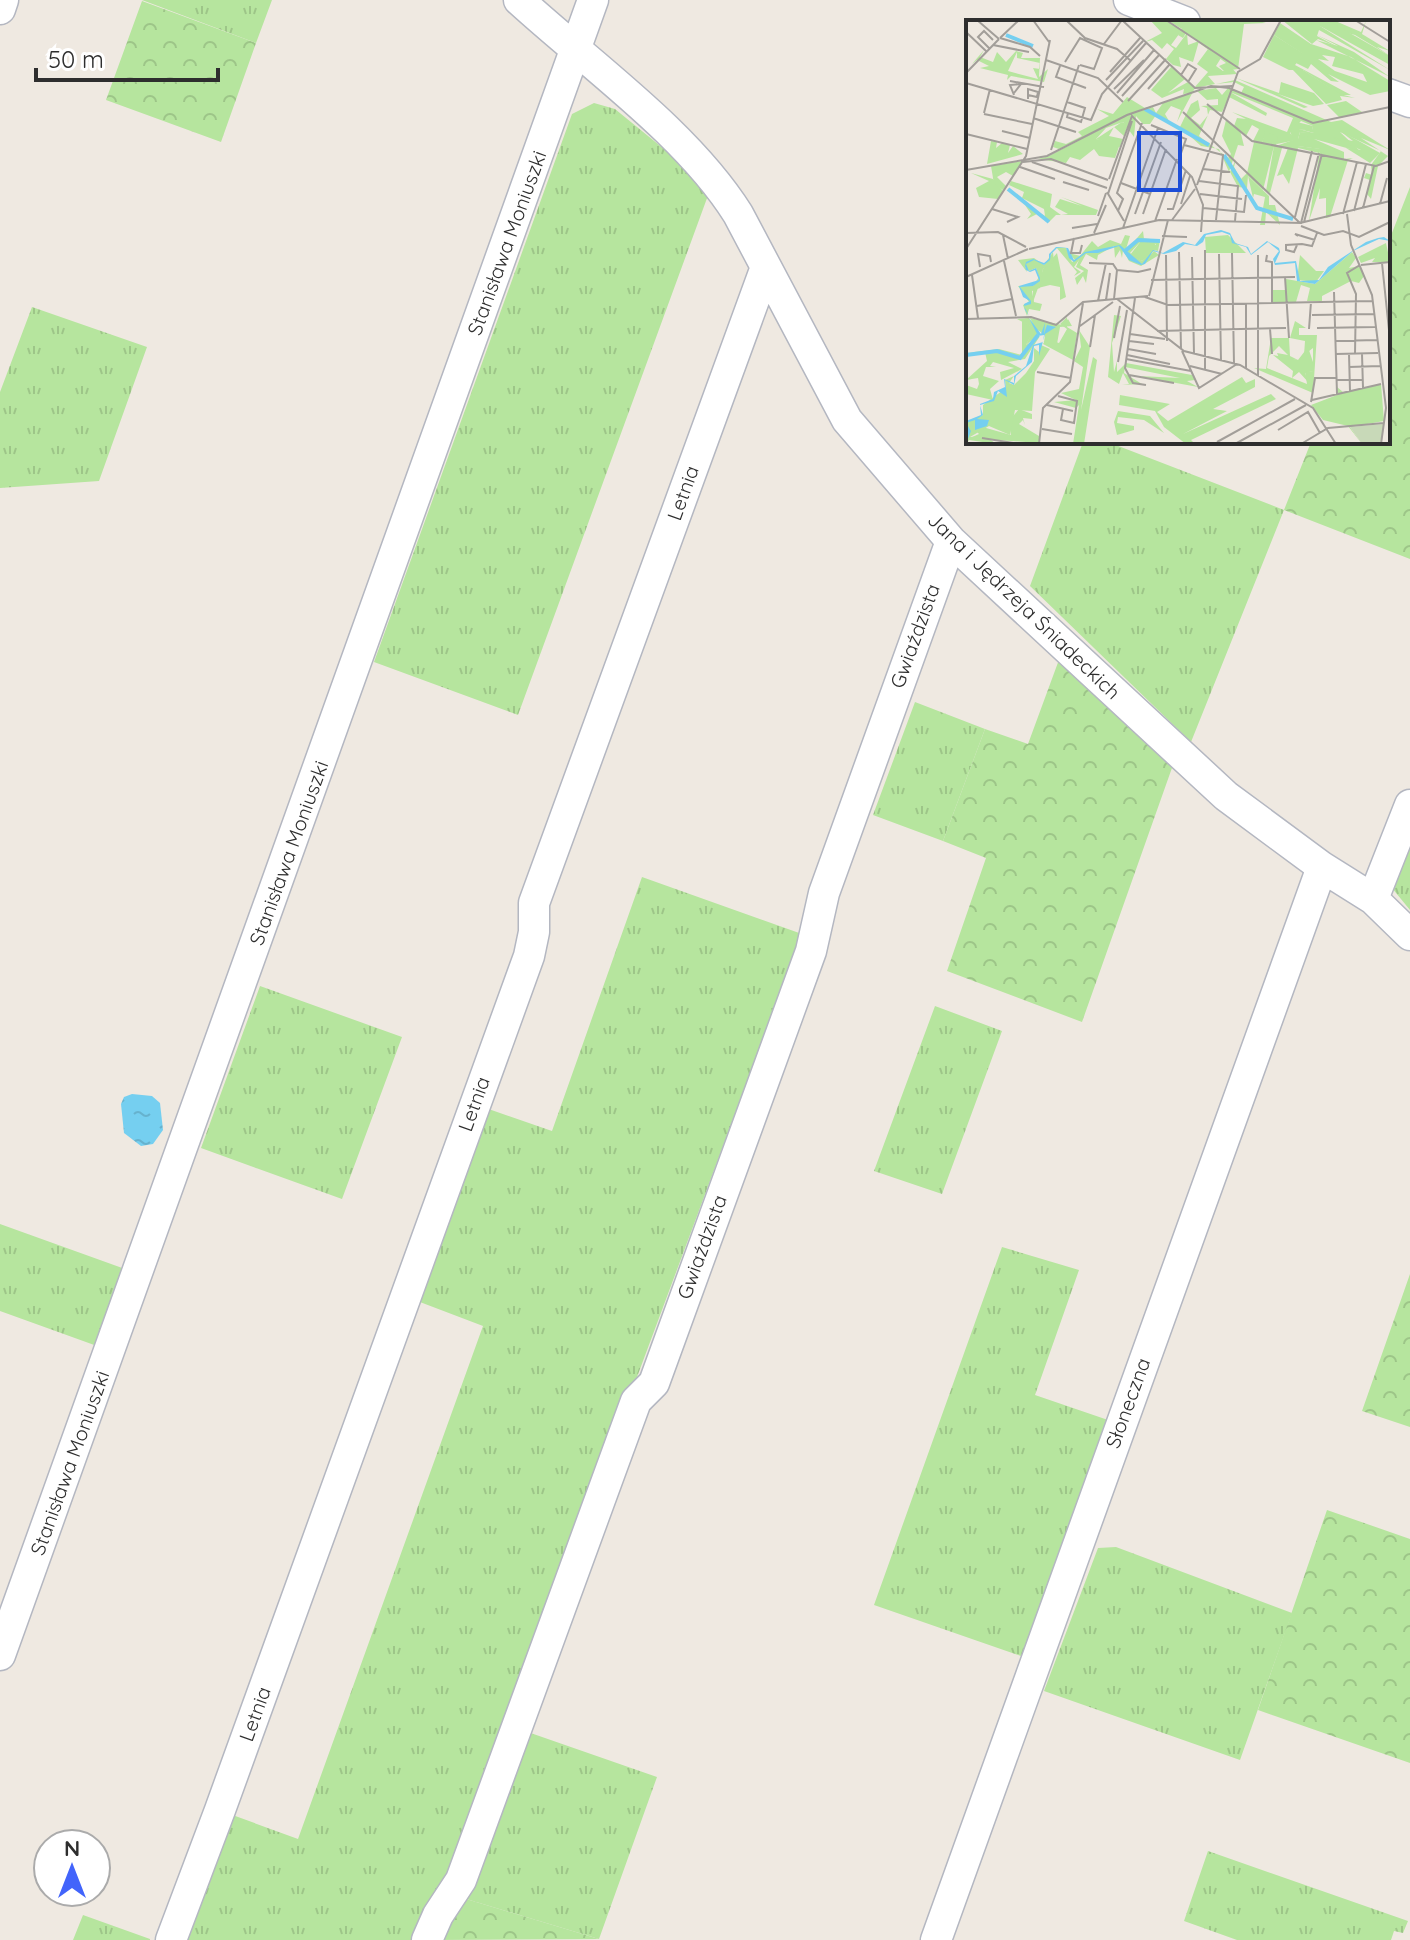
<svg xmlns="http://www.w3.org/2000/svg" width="1410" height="1940" font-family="Quicksand,sans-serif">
<defs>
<pattern id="grass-tufts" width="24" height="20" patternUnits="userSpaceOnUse" patternTransform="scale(2)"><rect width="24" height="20" fill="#b6e59e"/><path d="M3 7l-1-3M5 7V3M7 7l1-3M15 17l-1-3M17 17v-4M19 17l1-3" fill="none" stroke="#9dc588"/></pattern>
<pattern id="forest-crowns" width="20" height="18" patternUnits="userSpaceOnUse" patternTransform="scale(2)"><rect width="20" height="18" fill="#b6e59e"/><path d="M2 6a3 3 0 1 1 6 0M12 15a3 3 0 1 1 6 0" fill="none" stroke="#9dc588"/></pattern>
<pattern id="water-ripples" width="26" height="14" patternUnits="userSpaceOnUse" patternTransform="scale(2)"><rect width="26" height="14" fill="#75cff0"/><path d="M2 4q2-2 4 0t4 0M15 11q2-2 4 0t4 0" fill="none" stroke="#66b2ce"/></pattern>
</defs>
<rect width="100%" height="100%" fill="#efe9e1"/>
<!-- grass -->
<path fill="url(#grass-tufts)" d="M 142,0 L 272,0 L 256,43 Z
M 594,103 L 615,109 L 675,158 L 710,190 L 518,715 L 374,662 L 572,114 Z
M 32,307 L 147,347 L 99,481 L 0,488 L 0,392 Z
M 1083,442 L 1108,442 L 1284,510 L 1191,742 L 1030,586 Z
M 915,702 L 985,729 L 943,841 L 873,815 Z
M 1410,825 L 1410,910 L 1387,882 Z
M 642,877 L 802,934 L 443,1898 L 416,1940 L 181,1940 L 227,1813 L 298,1839 L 483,1326 L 412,1299 L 480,1106 L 552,1131 Z
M 260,986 L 402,1037 L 342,1199 L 201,1148 Z
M 935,1006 L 1002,1031 L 942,1194 L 874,1171 Z
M 0,1224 L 125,1269 L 97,1346 L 0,1311 Z
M 1002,1247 L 1079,1270 L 1035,1395 L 1108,1420 L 1024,1657 L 874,1605 Z
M 1116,1547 L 1292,1613 L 1240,1760 L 1044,1691 L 1098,1548 Z
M 522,1730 L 657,1777 L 599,1939 L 463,1898 Z
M 1208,1851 L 1408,1921 L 1403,1933 L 1394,1931 L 1391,1940 L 1237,1940 L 1184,1921 Z
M 83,1915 L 150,1939 L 150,1940 L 73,1940 Z"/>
<!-- forest -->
<path fill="url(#forest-crowns)" d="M 142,1 L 256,43 L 221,142 L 106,100 Z
M 1410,187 L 1410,559 L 1284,510 L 1311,442 L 1388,442 L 1388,243 Z
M 1060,657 L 1173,765 L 1082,1022 L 947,971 L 986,858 L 943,841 L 985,729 L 1028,744 Z
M 1410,1274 L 1410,1427 L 1362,1411 Z
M 1327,1510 L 1410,1539 L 1410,1763 L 1258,1710 Z
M 463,1898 L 599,1939 L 435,1940 Z"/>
<!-- water -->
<path fill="url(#water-ripples)" d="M 132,1094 L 152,1096 L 160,1103 L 163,1130 L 153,1144 L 141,1146 L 124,1133 L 121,1104 L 124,1097 Z"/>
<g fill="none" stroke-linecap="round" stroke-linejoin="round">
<!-- minor casing -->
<g stroke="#b4b7c1" stroke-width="33">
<path id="minor" d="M 519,0 C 590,65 687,133 738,214 L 847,420 L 951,541 L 1226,796 L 1322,867 L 1373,899 L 1410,935
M 1129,0 L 1185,22
M 0,9 L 3,0
M 1388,94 L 1410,102
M 1373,899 L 1410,805
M 0,1655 L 593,0
M 171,1940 L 220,1810 L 529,956 L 534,932 L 534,903 L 766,267
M 427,1940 L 438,1915 L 461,1880 L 636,1401 L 654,1383 L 811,951 L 824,893 L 951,541
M 936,1940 L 1322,867"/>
</g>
<!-- minor -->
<use href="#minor" stroke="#fff" stroke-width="30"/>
</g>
<g text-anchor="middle" stroke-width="7" stroke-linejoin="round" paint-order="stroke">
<!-- street labels -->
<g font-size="20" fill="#2e2e2e" stroke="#fff">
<text transform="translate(507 243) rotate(-70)" y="7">Stanisława Moniuszki</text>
<text transform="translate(683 493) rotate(-70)" y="7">Letnia</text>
<text transform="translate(1024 606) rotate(44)" y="7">Jana i Jędrzeja Śniadeckich</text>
<text transform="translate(915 636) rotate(-70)" y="7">Gwiaździsta</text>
<text transform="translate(289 853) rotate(-70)" y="7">Stanisława Moniuszki</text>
<text transform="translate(474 1104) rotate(-70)" y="7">Letnia</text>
<text transform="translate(702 1247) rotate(-70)" y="7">Gwiaździsta</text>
<text transform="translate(1128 1403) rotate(-70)" y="7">Słoneczna</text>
<text transform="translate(70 1463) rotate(-70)" y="7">Stanisława Moniuszki</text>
<text transform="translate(255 1714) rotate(-70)" y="7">Letnia</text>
</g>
</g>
<!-- overview -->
<g transform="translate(966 20)">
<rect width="424" height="424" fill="#efe9e1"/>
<path d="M 184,0 L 199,0 L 216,10 L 205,25 L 210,28 L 221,13 L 222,25 L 233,21 L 227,42 L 213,37 L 215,47 L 207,45 L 200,39 L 208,29 L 201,23 L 196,29 L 186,20 L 179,22 L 196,13 ZM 316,0 L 367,0 L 395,12 L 400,1 L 396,14 L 424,31 L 411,27 L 424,36 L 389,15 L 354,6 L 424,50 L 353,10 L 351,16 L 372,27 L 352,19 L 346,24 ZM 308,15 L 338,34 L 329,45 L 385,75 L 374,75 L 337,50 L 323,50 L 297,37 ZM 242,29 L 255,38 L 250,46 L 257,51 L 265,47 L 271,54 L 242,56 L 249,64 L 229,68 L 211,102 L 215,90 L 205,86 L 199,94 L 203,101 L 190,95 L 184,104 L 177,104 L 170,96 L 168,117 L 157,102 L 140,108 L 130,119 L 154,124 L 149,138 L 133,136 L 128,129 L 114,140 L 104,137 L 100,143 L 72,139 L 83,136 L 150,101 L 93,129 L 87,127 L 89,121 L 100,124 L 116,116 L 112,112 L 143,96 L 131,89 L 147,94 L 161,77 L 179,88 L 167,93 L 187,87 L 190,93 L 197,83 L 225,73 L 217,74 L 218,69 L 196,78 L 185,70 L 206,46 L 219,59 L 202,73 L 222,62 L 228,68 L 242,52 L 231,44 ZM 18,30 L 14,37 L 27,42 L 31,32 L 40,42 L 50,31 L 57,33 L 55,38 L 74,38 L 73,57 L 82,49 L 78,62 L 45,56 L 41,60 L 42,55 L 14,48 L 23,46 L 11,40 L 6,44 ZM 51,32 L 51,38 L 74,43 L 74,49 L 67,48 L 72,59 L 42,51 ZM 269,60 L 365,102 L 376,100 L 424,130 L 395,118 L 422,136 L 412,146 L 405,179 L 401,174 L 404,160 L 398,158 L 400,153 L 406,155 L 405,145 L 415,131 L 374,112 L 395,132 L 348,119 L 378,132 L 378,139 L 387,138 L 382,140 L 364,197 L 360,198 L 360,178 L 353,179 L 354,168 L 343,201 L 354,129 L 331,126 L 332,121 L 341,121 L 332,119 L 334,112 L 348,113 L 333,109 L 346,110 L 347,106 L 335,101 L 324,113 L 330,120 L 311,124 L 298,118 L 296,123 L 287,121 L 293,109 L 286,105 L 280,116 L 274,110 L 278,126 L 272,125 L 263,152 L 253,129 L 235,126 L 214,107 L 225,84 L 232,80 L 234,90 L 225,98 L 234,105 L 242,95 L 241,88 L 235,86 L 252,85 L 252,79 L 241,80 L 231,71 L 250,68 L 256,75 L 262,68 L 275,73 L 278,67 L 268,62 L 250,64 ZM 264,72 L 327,98 L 321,112 L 266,92 L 280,99 L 271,98 L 268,106 L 260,100 L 256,116 L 265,134 L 262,138 L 233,116 L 244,90 L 256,92 L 263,77 L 300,96 L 301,93 ZM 5,153 L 27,159 L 37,171 L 32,179 L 13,177 L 10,168 L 23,161 ZM 282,156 L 303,176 L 303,185 L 309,185 L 314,205 L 300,192 L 299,205 L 294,205 L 299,177 L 288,174 L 287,178 ZM 45,161 L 86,174 L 84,187 L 95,195 L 102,194 L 89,187 L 94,179 L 116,186 L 95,177 L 132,190 L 130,195 L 90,195 L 83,202 L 73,193 L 61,199 L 65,194 L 59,185 L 79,196 L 78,189 L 56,178 L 58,172 L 43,165 ZM 177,211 L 178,219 L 194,221 L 188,220 L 190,229 L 176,241 L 164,235 L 175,221 L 160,231 ZM 91,233 L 100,277 L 94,280 L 94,267 L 84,265 L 72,268 L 67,282 L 67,269 L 72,268 L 77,249 ZM 148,295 L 155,296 L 146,323 L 148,352 L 151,341 L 151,352 L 160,343 L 226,355 L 229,360 L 221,361 L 232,367 L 172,356 L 214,358 L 159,347 L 158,353 L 176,364 L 156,365 L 163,364 L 157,353 L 153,364 L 142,357 ZM 101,297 L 101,307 L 111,313 L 107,340 L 77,324 L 80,319 L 93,323 L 101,309 L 94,304 ZM 56,301 L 69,308 L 60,325 L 74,316 L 59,339 L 42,342 L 56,349 L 35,360 L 34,352 L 48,348 L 27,342 L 24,346 L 30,347 L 20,347 L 17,356 L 33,361 L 24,369 L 27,380 L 0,374 L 0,365 L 11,369 L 13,364 L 12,358 L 0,360 L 21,341 L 19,332 L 0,333 L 33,329 L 56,335 ZM 113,310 L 124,327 L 115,390 L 127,337 L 131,340 L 118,424 L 107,424 L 113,385 L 110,388 L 88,382 L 110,380 L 95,373 L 113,369 L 117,347 L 108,341 L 115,327 ZM 342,327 L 347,342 L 347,351 L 339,353 L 343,363 L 333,352 L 326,358 L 327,351 L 307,335 L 332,340 ZM 276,357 L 280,363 L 289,359 L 289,367 L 247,389 L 261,391 L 217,414 L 305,374 L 310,379 L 225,420 L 229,424 L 220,424 L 198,407 L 189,391 L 153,385 L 154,375 L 204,384 L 191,392 L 202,401 ZM 53,389 L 66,394 L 66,399 L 57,398 L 59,405 L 57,400 L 53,404 L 73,416 L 73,423 L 4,418 L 13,414 L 9,410 L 13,406 L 45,415 L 43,401 ZM 152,391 L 184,396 L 198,413 L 178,400 L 152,397 L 151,403 L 168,406 L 168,410 L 151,415 L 148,402 Z" fill="#b6e59e" fill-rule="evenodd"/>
<path d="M 201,0 L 289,0 L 300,3 L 278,4 L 272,49 L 258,51 L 253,46 L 260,43 L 220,13 L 217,18 L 212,15 L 216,9 ZM 361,0 L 424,36 L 424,45 L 354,6 ZM 314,3 L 345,24 L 385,37 L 424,61 L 424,71 L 404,75 L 362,54 L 373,62 L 365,61 L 345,44 L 342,49 L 330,43 L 337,34 L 308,15 ZM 356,35 L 369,37 L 366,46 L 397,54 L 401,62 L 369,51 L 352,39 L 363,41 ZM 351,15 L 388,32 L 424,57 L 350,20 L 372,26 ZM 325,48 L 337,50 L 374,74 L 389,78 L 374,76 L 376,80 L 360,84 ZM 270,58 L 313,73 L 315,62 L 348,73 L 358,84 L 347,86 L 312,74 L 342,87 L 338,88 ZM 380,81 L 396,92 L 374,98 L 361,85 ZM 156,102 L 162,105 L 158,116 L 148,107 L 143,116 L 157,119 L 154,127 L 130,119 ZM 331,102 L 347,106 L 346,111 L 333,109 L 354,115 L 334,112 L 332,119 L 342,116 L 341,121 L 332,121 L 332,126 L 356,129 L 353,133 L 332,128 L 323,164 L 317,154 L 311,156 L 322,128 L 316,128 L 304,173 L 300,171 L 308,126 L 297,170 L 282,156 L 281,168 L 272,167 L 264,152 L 270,139 L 268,147 L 275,159 L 281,153 L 288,122 L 296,123 L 299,111 L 312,117 L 310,126 L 327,120 L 324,111 ZM 374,111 L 391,120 L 414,133 L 404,143 L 380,128 L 395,130 L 366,117 L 387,121 ZM 159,215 L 164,216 L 160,229 L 175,218 L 194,220 L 192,231 L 187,230 L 184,235 L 188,231 L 193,235 L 175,246 L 163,241 L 157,230 L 156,238 L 154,230 L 149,238 L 148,226 L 132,235 L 131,240 L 120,234 L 114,245 L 122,250 L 120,263 L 117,256 L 111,265 L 109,258 L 118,251 L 110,247 L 113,240 L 108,247 L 115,252 L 108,256 L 111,252 L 90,227 L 100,228 L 106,242 L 109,240 L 103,233 L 114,236 L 126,221 L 132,227 L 144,220 L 155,224 ZM 175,221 L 190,224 L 176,241 L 164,233 ZM 420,223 L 424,242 L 406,242 L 409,238 L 395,243 L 392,237 ZM 87,232 L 88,242 L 77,249 L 74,268 L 66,271 L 68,282 L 76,284 L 74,291 L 63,289 L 61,296 L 57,285 L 63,282 L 52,266 L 67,266 L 73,257 L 70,248 L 63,251 L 59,245 L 61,252 L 52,240 L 68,238 L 78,245 ZM 386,232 L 390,238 L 383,248 L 393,246 L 398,256 L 393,263 L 385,261 L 356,276 L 356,281 L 341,281 L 344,268 L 335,265 L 330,282 L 307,282 L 307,270 L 319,270 L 320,259 L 349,264 ZM 334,235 L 350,251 L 358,251 L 350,262 L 331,260 ZM 63,298 L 67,304 L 64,298 L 96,305 L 102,299 L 106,306 L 94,307 L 91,324 L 78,322 L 79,315 L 70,309 L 72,315 L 60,325 L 68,308 L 51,299 ZM 329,301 L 340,308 L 333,308 L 333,315 L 351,315 L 347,373 L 288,348 L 300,349 L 305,318 L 323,318 L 324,336 L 332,340 L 313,338 L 311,333 L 322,335 L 313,326 L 303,336 L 301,348 L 341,364 L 339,352 L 347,351 L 347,328 L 338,335 L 339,321 L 324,318 ZM 75,325 L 84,329 L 69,352 L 66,391 L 49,390 L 44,415 L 23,406 L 4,417 L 20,416 L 30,424 L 3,420 L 1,424 L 2,402 L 17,395 L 17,385 L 40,368 L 39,360 L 48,356 L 43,363 L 48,365 L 60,353 L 68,341 L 68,328 L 73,332 ZM 415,364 L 418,401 L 384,407 L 396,424 L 382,406 L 357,400 L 345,385 L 371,375 L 371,367 L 377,372 Z" fill="#b6e59e" fill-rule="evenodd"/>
<path d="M 418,404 L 414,424 L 396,424 L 384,407 Z" fill="#c8d9b8"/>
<path d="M 25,121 L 31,122 L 30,128 L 36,123 L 44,125 L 42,133 L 47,126 L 57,134 L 21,144 ZM 57,141 L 47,156 L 40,152 L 31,157 L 40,166 L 37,170 L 28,164 L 25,146 ZM 262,215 L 280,233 L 240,233 L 239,217 Z" fill="#b6e59e"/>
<path d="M 255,210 L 264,213 L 269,223 L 282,227 L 285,234 L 301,221 L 313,228 L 314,232 L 309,243 L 330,241 L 334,261 L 353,260 L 362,247 L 400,222 L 412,218 L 418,217 L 424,221 L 413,219 L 387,231 L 349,264 L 331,261 L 329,243 L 309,245 L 307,239 L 313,231 L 302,222 L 285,235 L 280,227 L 266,223 L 264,215 L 256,212 L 240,215 L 237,222 L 231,226 L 219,224 L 210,231 L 198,234 L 187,231 L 179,244 L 175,245 L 163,240 L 153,226 L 132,233 L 120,233 L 108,242 L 103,238 L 100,228 L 91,228 L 85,234 L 84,240 L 78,245 L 68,240 L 60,244 L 63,251 L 70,248 L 74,258 L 74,261 L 67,266 L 54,267 L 65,281 L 65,284 L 58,286 L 63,296 L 59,290 L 58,284 L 64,281 L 57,277 L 53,266 L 73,260 L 69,250 L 64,252 L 60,250 L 59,246 L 60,242 L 67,239 L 78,243 L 83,239 L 83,234 L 90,227 L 102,228 L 108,240 L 119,232 L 154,225 L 176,244 L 187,230 L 197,233 L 217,222 L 229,225 L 238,214 ZM 63,298 L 75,314 L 79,303 L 78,314 L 81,305 L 90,307 L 79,314 L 73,336 L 73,325 L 68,326 L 66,342 L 50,356 L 48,365 L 39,360 L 41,377 L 32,371 L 28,381 L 14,385 L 17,395 L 11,399 L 23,400 L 21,406 L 9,410 L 9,400 L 0,403 L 5,411 L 0,424 L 0,401 L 15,395 L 14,384 L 27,379 L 28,372 L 39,367 L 38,359 L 48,363 L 48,356 L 60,346 L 67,325 L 77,322 L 78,315 L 72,316 Z" fill="#75cff0"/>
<path fill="none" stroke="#75cff0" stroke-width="4" d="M 40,15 L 67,26M 179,89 L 243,125M 258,135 L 291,188 L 327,199M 42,169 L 83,202M 159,231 L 172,220 L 194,221M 0,335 L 31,331 L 54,338 L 72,315"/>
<path fill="none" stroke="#a29e99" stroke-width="2" d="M 11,0 L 33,19M 67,0 L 83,22M 100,0 L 119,18 L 151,29 L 165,41M 200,0 L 274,49M 389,0 L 424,22M 0,12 L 20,31M 34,18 L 64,27 L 74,36M 34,18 L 53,0M 138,24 L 156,0 L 229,68 L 266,66M 27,25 L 63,32M 23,28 L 12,17 L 18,11 L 27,20M 80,40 L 132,58 L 157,82M 99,42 L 114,18 L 136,28 L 128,49 L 114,45M 94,46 L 90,57 L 120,68M 144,52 L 174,18M 0,53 L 33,19M 215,55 L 222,44 L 230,49 L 222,62M 140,60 L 177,21M 44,61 L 78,67M 0,63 L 125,100 L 136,74 L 180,23M 148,69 L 178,40M 182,69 L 204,44M 151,73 L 188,30M 48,75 L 44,65 L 55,64 L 48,73M 156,76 L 194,34M 62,79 L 62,69 L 72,72 L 71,77 L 62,75M 162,81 L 200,39M 101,82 L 119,88 L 115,102 L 101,97 L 102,93M 241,84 L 286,121 L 410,146 L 424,141M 217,92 L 334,203M 18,93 L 24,69M 18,94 L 66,104M 67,98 L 110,112M 185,105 L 220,119 L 213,139M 36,111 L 64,118M 0,114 L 61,129M 218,125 L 257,135 L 250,200M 85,130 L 113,45M 57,142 L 85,139 L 142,160M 66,142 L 141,168M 54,147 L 89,159M 237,149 L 264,152M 0,150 L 81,136 L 161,95 L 245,66 L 263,68 L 347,103 L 424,87M 143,159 L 166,96 L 226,157 L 237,185 L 235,212M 233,161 L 272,166 L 269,201M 97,162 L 123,170M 155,163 L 184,174M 231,165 L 272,52 L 294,39 L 315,0M 141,172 L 158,201M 142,174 L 166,101M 234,174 L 276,179M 215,184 L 224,156M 414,184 L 421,158M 237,188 L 278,192 L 280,175M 397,188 L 408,146M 26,189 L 52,197 L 41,202M 201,189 L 207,189 L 220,150M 152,191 L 157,179 L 151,173 L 176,103M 388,191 L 400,144M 169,194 L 195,122M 177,194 L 200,129M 377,194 L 391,142M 381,194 L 385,225 L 406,275 L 420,388 L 415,424M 132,196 L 140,173M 329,197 L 346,131M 206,200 L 229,169M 189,201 L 211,139M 338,202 L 356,134M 334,203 L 424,181M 335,203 L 353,133M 335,206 L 358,215 L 377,211 L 393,217 L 424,202M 106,208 L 131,204M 157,208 L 192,108M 0,213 L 32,212 L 60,227M 128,213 L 140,185M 37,215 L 42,239M 196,216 L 221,217M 332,216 L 329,214 L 349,220M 108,218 L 105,233 L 114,233 L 116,225M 331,225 L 328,232 L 320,230 L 320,225 L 336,224 L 346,226 L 351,213M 0,229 L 60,136 L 84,20M 63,229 L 193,200 L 336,203M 213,232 L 215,329M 266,233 L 268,344M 253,234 L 255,341M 200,235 L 201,321M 301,235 L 300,241 L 306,242 L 306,283M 226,237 L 228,334M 38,241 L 50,296M 123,243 L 147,244 L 151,250 L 172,252 L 185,249M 416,243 L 424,320M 395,245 L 424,242M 14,247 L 12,234 L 24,236 L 25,242M 6,255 L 12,298M 0,257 L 62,229M 319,257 L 323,318M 185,260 L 329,257M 368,272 L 371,374M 183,276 L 202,200M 179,277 L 202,285 L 406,281M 169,278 L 159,348 L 167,363 L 180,365M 148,279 L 151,250M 151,279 L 218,331 L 274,345 L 347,388 L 370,424M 140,280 L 144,253M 132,281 L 140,243M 11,286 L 46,279M 346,295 L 408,294M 0,299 L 65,297 L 90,305 L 117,282 L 182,276M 114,306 L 147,282M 351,308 L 409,307M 304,309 L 306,334M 343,309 L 345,282M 191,311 L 320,308M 164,314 L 199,319M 148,318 L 154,286M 163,321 L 188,324M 369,321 L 411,320M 124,327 L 129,295M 162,329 L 190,334M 216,331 L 233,368 L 271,344M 370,334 L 412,333M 383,334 L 384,371M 389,334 L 390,274 L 381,253 L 394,245M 396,334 L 397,368M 161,335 L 204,344M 160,339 L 225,351M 152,342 L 161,290M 224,346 L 256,354M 383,347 L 414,346M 280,348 L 280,284M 239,350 L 239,230M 71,352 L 105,358M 163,355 L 208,363M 292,356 L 292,235M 370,360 L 397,360M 92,376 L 111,381 L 108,403 L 95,400 L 97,389M 346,380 L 415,364M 345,382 L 349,358 L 370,358M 81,385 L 107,391M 76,409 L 106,414M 312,410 L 342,392 L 354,413M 16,418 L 53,424M 251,422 L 329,379M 73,424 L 77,388 L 104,362 L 117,283M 269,424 L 340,385M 335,424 L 362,408 L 418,403"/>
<path fill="#1d4ed8" fill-opacity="0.15" stroke="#1d4ed8" stroke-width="4" d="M 173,113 L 214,113 L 214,170 L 173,170 Z"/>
<rect width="424" height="424" fill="none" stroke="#2e2e2e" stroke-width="4"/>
</g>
<!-- north arrow -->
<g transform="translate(72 1868)"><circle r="38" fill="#ffffff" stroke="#ababab" stroke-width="2"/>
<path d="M0-6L14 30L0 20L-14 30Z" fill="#4264fb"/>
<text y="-12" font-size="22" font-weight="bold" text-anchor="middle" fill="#2e2e2e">N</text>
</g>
<!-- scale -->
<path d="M36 68v12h182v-12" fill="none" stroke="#2e2e2e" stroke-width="4"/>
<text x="48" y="68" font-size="24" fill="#2e2e2e" stroke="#ffffff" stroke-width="6" paint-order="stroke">50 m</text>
</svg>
